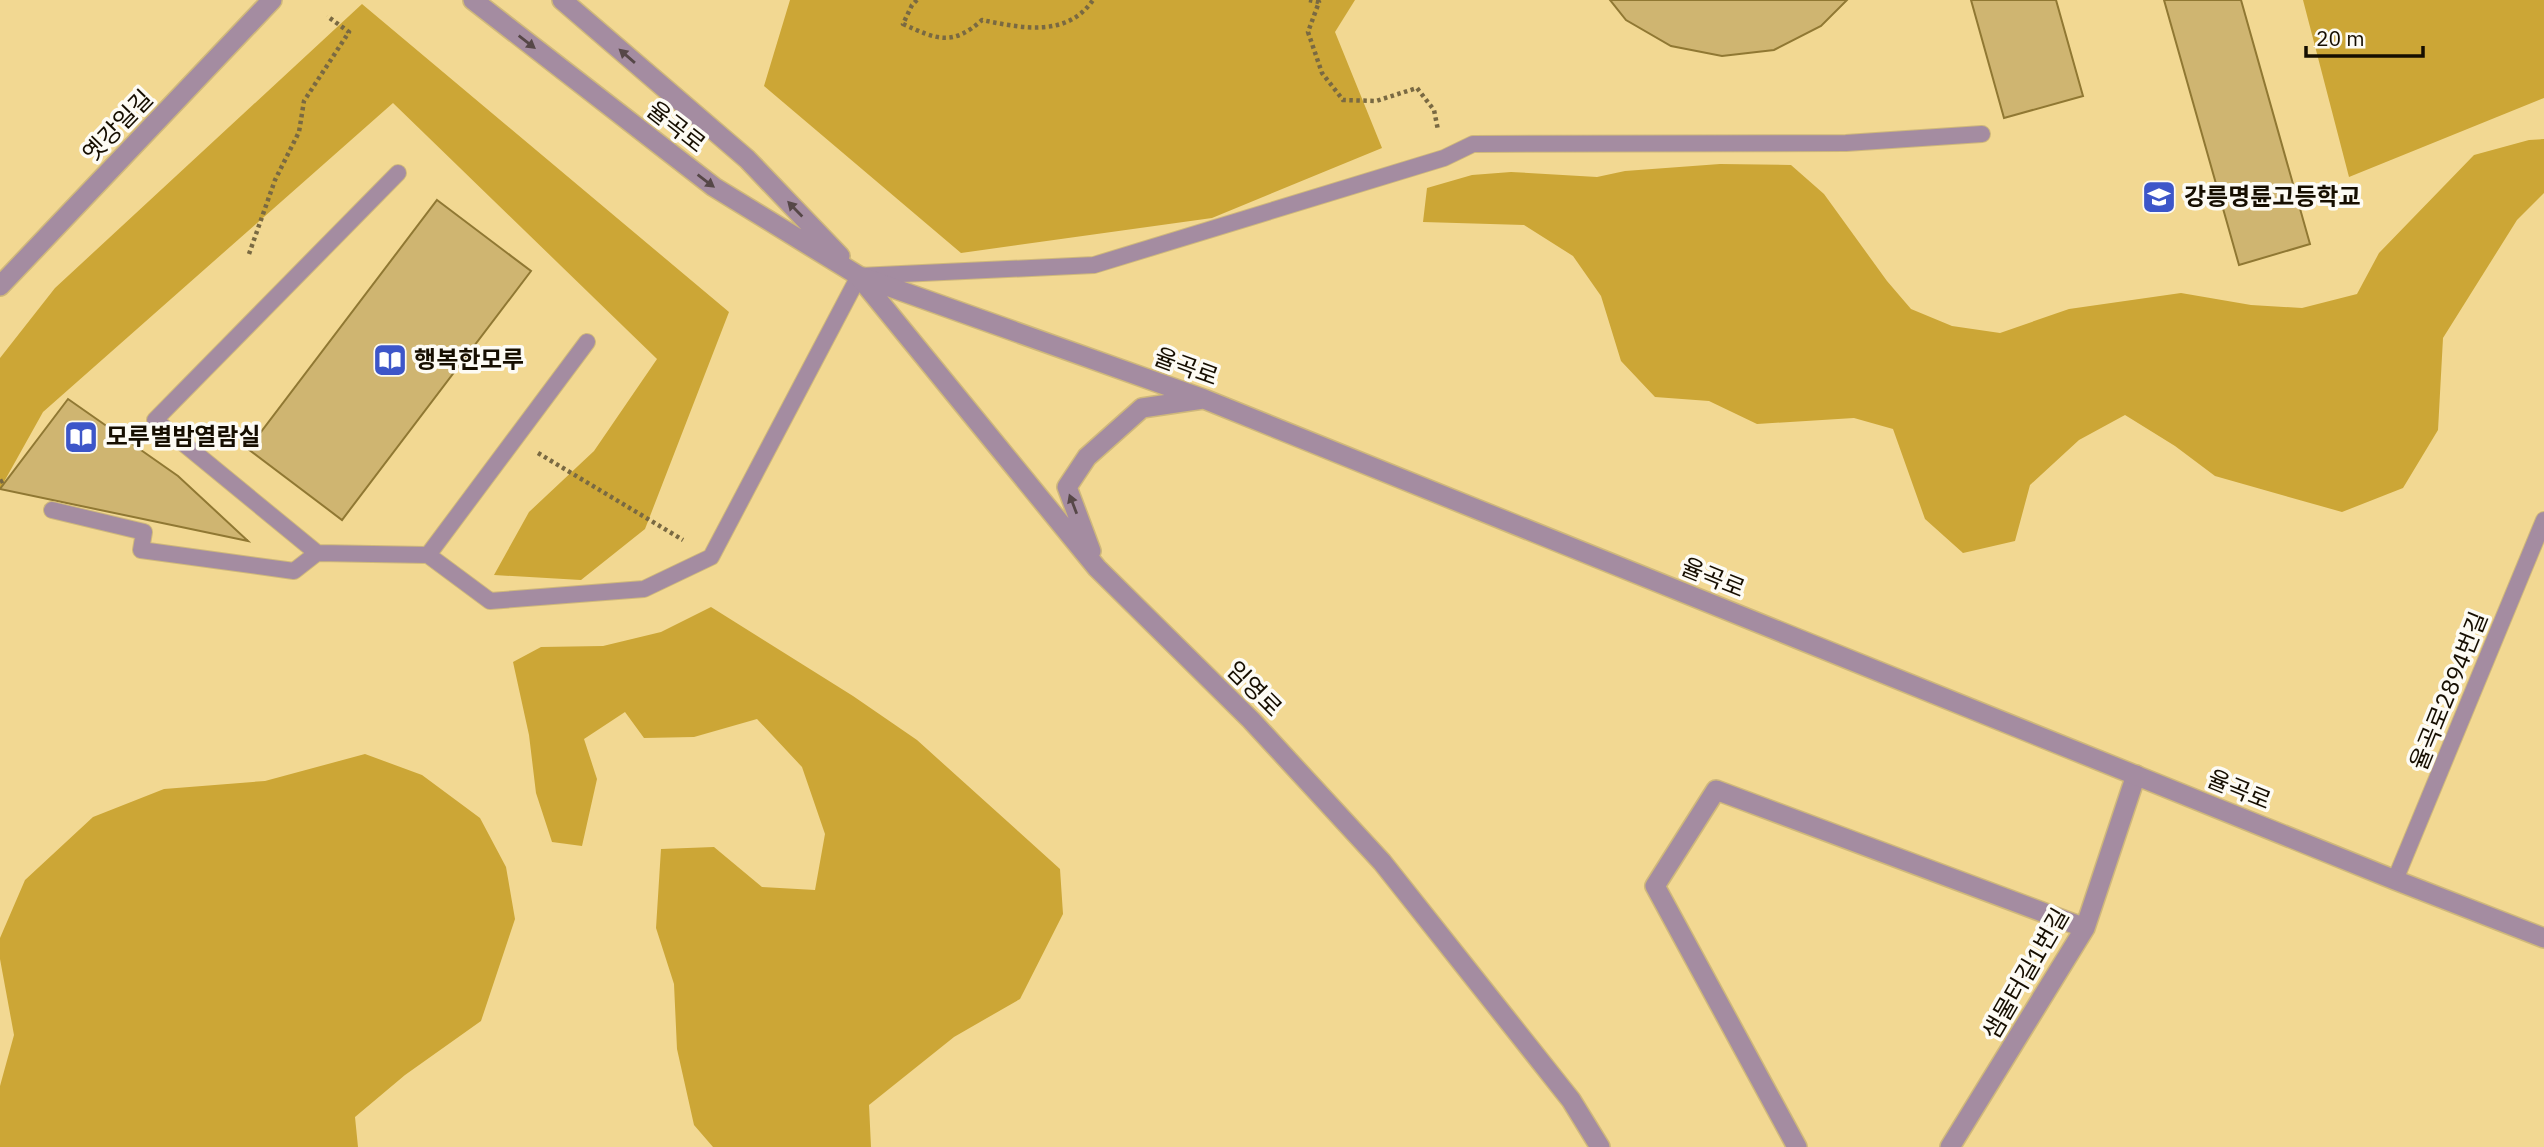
<svg xmlns="http://www.w3.org/2000/svg" width="2544" height="1147" font-family="'IBM Plex Sans','Noto Sans KR',sans-serif">
<rect width="100%" height="100%" fill="#f2d892"/>
<!-- green -->
<path fill="#cca636" d="M 790,0 L 1355,0 L 1335,32 L 1382,148 L 1212,218 L 961,253 L 764,86 Z
M 2303,0 L 2544,0 L 2544,98 L 2349,177 Z
M 362,4 L 729,312 L 645,529 L 581,580 L 494,575 L 529,512 L 594,451 L 657,359 L 393,103 L 43,412 L 0,489 L 0,358 L 55,288 Z
M 2544,139 L 2544,193 L 2517,220 L 2443,338 L 2438,430 L 2403,488 L 2342,512 L 2215,476 L 2175,446 L 2125,415 L 2079,440 L 2030,485 L 2015,541 L 1963,553 L 1925,519 L 1893,429 L 1854,418 L 1757,424 L 1709,401 L 1655,397 L 1621,361 L 1601,296 L 1573,256 L 1524,225 L 1423,222 L 1427,188 L 1472,175 L 1511,172 L 1597,177 L 1625,171 L 1720,164 L 1791,165 L 1824,194 L 1887,281 L 1911,309 L 1952,326 L 2000,333 L 2069,309 L 2181,293 L 2251,305 L 2302,308 L 2357,294 L 2379,253 L 2474,155 L 2529,140 Z
M 711,607 L 853,696 L 917,740 L 1060,869 L 1063,914 L 1020,999 L 954,1037 L 869,1105 L 871,1147 L 713,1147 L 694,1125 L 677,1049 L 674,984 L 656,928 L 661,849 L 714,847 L 762,887 L 815,890 L 825,834 L 802,767 L 757,719 L 694,737 L 644,738 L 625,712 L 584,739 L 597,779 L 582,846 L 552,842 L 536,793 L 529,735 L 513,662 L 541,647 L 603,646 L 661,632 Z
M 365,754 L 422,775 L 480,818 L 506,867 L 515,919 L 481,1021 L 405,1075 L 355,1117 L 358,1147 L 0,1147 L 0,1086 L 14,1035 L 0,959 L 0,938 L 25,880 L 93,817 L 164,789 L 265,781 Z"/>
<!-- building -->
<path fill="#cfb571" stroke="#907833" stroke-width="2" d="M 1610,0 L 1847,0 L 1821,26 L 1774,50 L 1722,56 L 1671,46 L 1626,20 Z
M 1971,0 L 2056,0 L 2083,96 L 2004,118 Z
M 2164,0 L 2241,0 L 2310,244 L 2239,265 Z
M 437,200 L 531,271 L 342,520 L 248,449 Z
M 68,399 L 178,476 L 248,541 L 0,489 Z"/>
<g fill="none" stroke-linecap="round" stroke-linejoin="round">
<!-- service casing -->
<g stroke="#cfb87b" stroke-width="18">
<path id="service" d="M 398,173 L 155,420 L 317,553 L 428,555
M 587,342 L 428,555 L 490,601 L 644,589 L 711,557 L 859,276 L 1094,265 L 1444,158 L 1473,144 L 1846,143 L 1982,134
M 52,510 L 144,532 L 141,550 L 294,571 L 317,553
M 2395,880 L 2544,520"/>
</g>
<!-- minor casing -->
<g stroke="#cfb87b" stroke-width="22">
<path id="minor" d="M 0,286 L 272,0
M 1797,1147 L 1655,886 L 1716,790 L 2085,928
M 1950,1147 L 2085,928 L 2136,775"/>
</g>
<!-- tertiary casing -->
<g stroke="#cfb87b" stroke-width="22">
<path id="tertiary" d="M 473,0 L 714,187 L 859,276 L 1204,399 L 2395,880 L 2544,938
M 562,0 L 747,159 L 840,256
M 860,278 L 1097,568 L 1251,720 L 1382,862 L 1571,1100 L 1600,1147
M 1091,551 L 1067,487 L 1087,457 L 1142,408 L 1203,399"/>
</g>
<!-- path -->
<path stroke="#796942" stroke-width="4.5" stroke-dasharray="3.5 3.5" stroke-linecap="butt" d="M 917,0 L 912,5 L 903,24 C 936,39 952,47 982,20 C 1021,28 1067,38 1093,0
M 1309,0 L 1319,2 L 1308,32 L 1322,73 L 1343,100 L 1376,101 L 1417,88 L 1434,110 L 1438,130
M 249,254 L 275,180 L 299,132 L 304,101 L 349,32 L 327,16
M 538,453 L 683,540
M 0,482 L 4,480"/>
<!-- service -->
<use href="#service" stroke="#a48ca1" stroke-width="16"/>
<!-- minor -->
<use href="#minor" stroke="#a48ca1" stroke-width="19"/>
<!-- tertiary -->
<use href="#tertiary" stroke="#a48ca1" stroke-width="19"/>
</g>
<!-- one-way arrows -->
<defs><path id="oneway-solid" d="M-6-.8H1V-3.2L6.5 0L1 3.2V.8H-6Z" transform="scale(1.75)"/></defs>
<g fill="#564748">
<use href="#oneway-solid" transform="translate(527 42) rotate(38)"/>
<use href="#oneway-solid" transform="translate(627 56) rotate(-139)"/>
<use href="#oneway-solid" transform="translate(706 181) rotate(37)"/>
<use href="#oneway-solid" transform="translate(795 209) rotate(-134)"/>
<use href="#oneway-solid" transform="translate(1073 504) rotate(-111)"/>
</g>
<!-- icons -->
<defs>
<g id="school-square" transform="scale(1.75)"><rect x="-9" y="-9" width="18" height="18" rx="4" fill="#3d56c9" stroke="#fdfbf4"/><path d="M0-5L7-2L0 1L-7-2ZM-4 1L0 2.5L4 1V4Q0 6-4 4Z" fill="#fff"/></g>
<g id="library-square" transform="scale(1.75)"><rect x="-9" y="-9" width="18" height="18" rx="4" fill="#3d56c9" stroke="#fdfbf4"/><path d="M-6-4Q-3-5.5-.7-3.5V5Q-3 3-6 4ZM6-4Q3-5.5 .7-3.5V5Q3 3 6 4Z" fill="#fff"/></g>
</defs>
<g fill-rule="evenodd">
<use href="#school-square" x="2159" y="197"/>
<use href="#library-square" x="390" y="360"/>
<use href="#library-square" x="81" y="437"/>
</g>
<g text-anchor="middle" stroke-width="7" stroke-linejoin="round" paint-order="stroke">
<!-- street labels -->
<g font-size="24" fill="#160e00" stroke="#fdfbf4">
<text transform="translate(118 126) rotate(-46)" y="8">옛강일길</text>
<text transform="translate(676 127) rotate(38)" y="8">율곡로</text>
<text transform="translate(1186 367) rotate(20)" y="8">율곡로</text>
<text transform="translate(1713 578) rotate(22)" y="8">율곡로</text>
<text transform="translate(1254 689) rotate(45)" y="8">임영로</text>
<text transform="translate(2449 691) rotate(-68)" y="8">율곡로2894번길</text>
<text transform="translate(2239 790) rotate(22)" y="8">율곡로</text>
<text transform="translate(2026 974) rotate(-60)" y="8">샘물터길1번길</text>
</g>
<!-- poi labels -->
<g font-size="24" font-weight="bold" fill="#160e00" stroke="#fdfbf4" text-anchor="start">
<text x="2184" y="205">강릉명륜고등학교</text>
<text x="414" y="368">행복한모루</text>
<text x="106" y="445">모루별밤열람실</text>
</g>
</g>
<!-- scale -->
<path d="M2306 46v10h117v-10" fill="none" stroke="#160e00" stroke-width="3.5"/>
<text x="2316" y="46" font-size="21" fill="#160e00" stroke="#fdfbf4" stroke-width="5" paint-order="stroke">20 m</text>
</svg>
